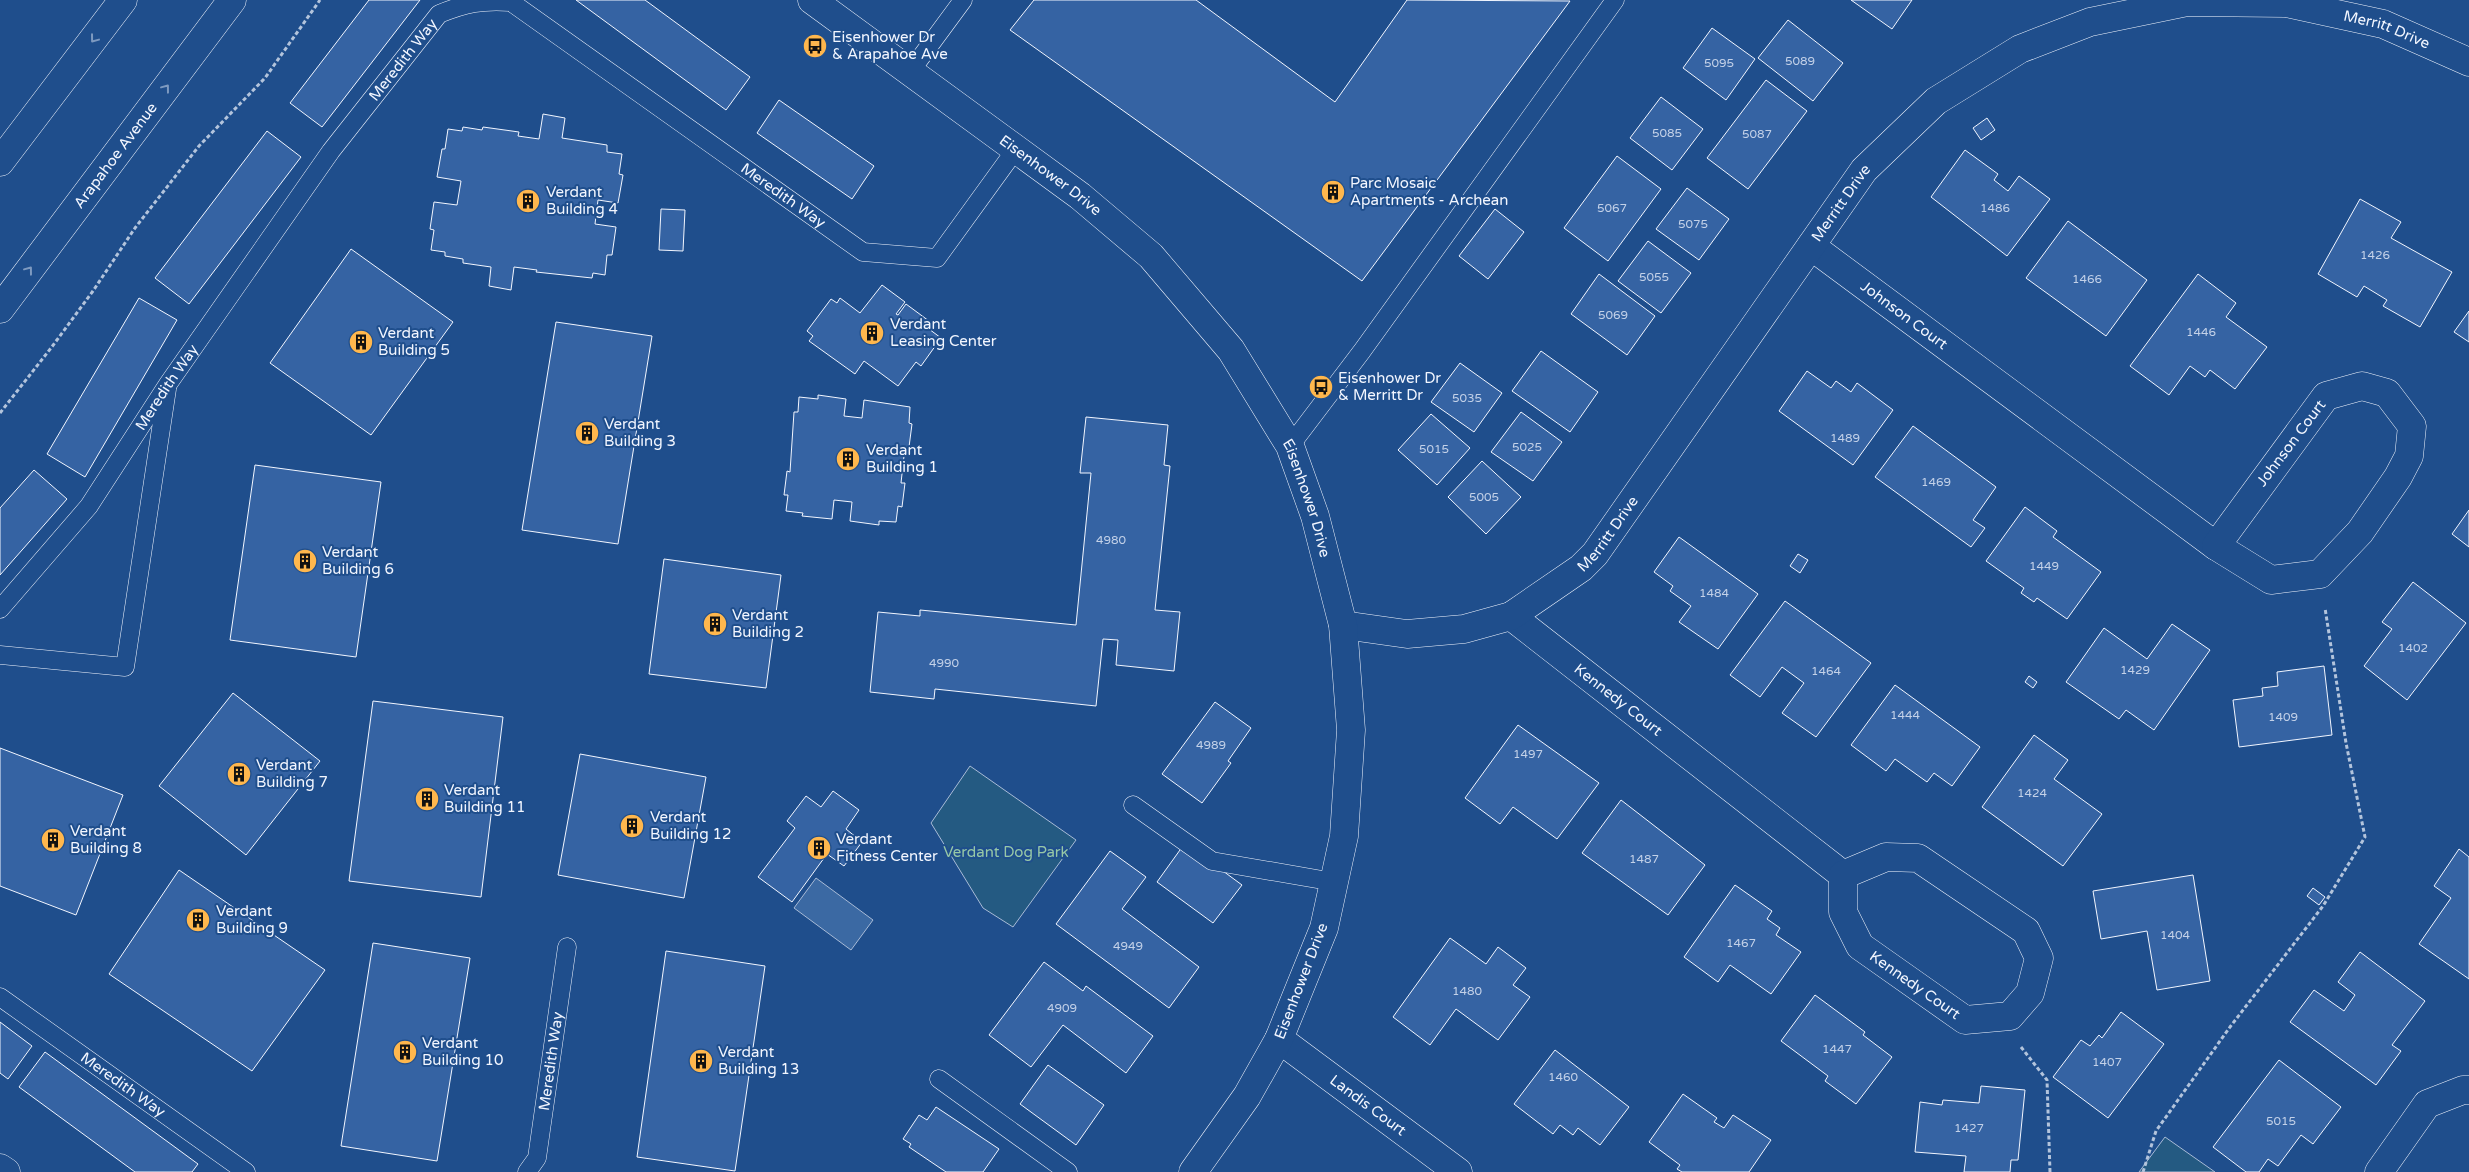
<svg xmlns="http://www.w3.org/2000/svg" width="2469" height="1172" font-family="'Varela Round',sans-serif">
<rect width="100%" height="100%" fill="#1f4e8c"/>
<!-- green -->
<path fill="#245a82" stroke="#a8bbd7" d="M 970,766 L 1076,840 L 1013,927 L 983,908 L 931,823 Z
M 2165,1137 L 2215,1172 L 2139,1172 Z"/>
<!-- water -->
<path fill="#3b69a3" stroke="#a8bbd7" d="M 816,878 L 873,920 L 851,950 L 794,908 Z"/>
<!-- building -->
<path fill="#3563a3" stroke="#f2f6ff" d="M 369,0 L 420,0 L 322,127 L 290,103 Z
M 576,0 L 645,0 L 750,77 L 726,110 Z
M 1034,0 L 1196,0 L 1335,102 L 1407,0 L 1570,1 L 1362,281 L 1010,30 Z
M 1851,0 L 1912,0 L 1892,29 Z
M 1788,20 L 1843,63 L 1813,101 L 1758,58 Z
M 1712,28 L 1755,59 L 1726,100 L 1683,68 Z
M 1766,80 L 1807,111 L 1748,189 L 1707,158 Z
M 1661,97 L 1703,129 L 1672,170 L 1630,138 Z
M 779,100 L 874,166 L 852,199 L 757,133 Z
M 543,114 L 565,118 L 562,138 L 607,145 L 607,152 L 622,154 L 619,174 L 623,175 L 618,203 L 598,200 L 595,224 L 616,227 L 612,255 L 607,255 L 605,275 L 593,273 L 592,278 L 536,272 L 537,270 L 514,267 L 511,290 L 489,286 L 491,267 L 463,263 L 463,259 L 445,256 L 445,252 L 431,250 L 434,230 L 430,229 L 434,202 L 457,205 L 461,181 L 437,177 L 442,149 L 445,149 L 448,129 L 462,131 L 463,127 L 482,130 L 483,127 L 519,132 L 518,136 L 539,139 Z
M 1987,118 L 1995,130 L 1981,140 L 1973,128 Z
M 267,131 L 301,157 L 189,304 L 155,278 Z
M 1965,150 L 1998,174 L 1994,180 L 2008,191 L 2019,176 L 2050,199 L 2007,256 L 1931,197 Z
M 1617,156 L 1661,189 L 1608,261 L 1564,228 Z
M 1687,188 L 1729,219 L 1699,260 L 1656,229 Z
M 2360,199 L 2401,222 L 2391,238 L 2452,272 L 2420,327 L 2383,306 L 2387,300 L 2364,286 L 2357,297 L 2318,274 Z
M 661,209 L 685,210 L 683,251 L 659,250 Z
M 1495,209 L 1524,232 L 1488,279 L 1459,256 Z
M 2068,221 L 2147,280 L 2106,336 L 2026,278 Z
M 1648,241 L 1691,273 L 1661,313 L 1618,281 Z
M 351,249 L 453,322 L 371,435 L 270,363 Z
M 1599,274 L 1655,316 L 1627,355 L 1571,314 Z
M 2198,274 L 2236,303 L 2226,317 L 2267,347 L 2235,389 L 2210,370 L 2205,377 L 2190,366 L 2169,395 L 2130,366 Z
M 882,285 L 905,302 L 896,314 L 898,315 L 906,304 L 929,321 L 925,326 L 941,338 L 921,366 L 916,362 L 898,386 L 864,361 L 855,374 L 809,341 L 813,336 L 807,331 L 831,299 L 837,303 L 840,298 L 860,313 Z
M 139,298 L 177,320 L 85,477 L 47,454 Z
M 2469,311 L 2469,342 L 2454,332 Z
M 556,322 L 652,336 L 618,544 L 522,530 Z
M 1541,351 L 1598,392 L 1570,432 L 1512,391 Z
M 1460,363 L 1502,393 L 1474,432 L 1431,402 Z
M 1807,371 L 1831,388 L 1836,381 L 1851,392 L 1857,383 L 1893,410 L 1853,465 L 1779,411 Z
M 818,395 L 846,399 L 844,416 L 862,418 L 864,400 L 910,407 L 909,423 L 912,424 L 909,447 L 905,447 L 901,483 L 905,483 L 902,507 L 898,506 L 896,522 L 879,521 L 879,525 L 850,521 L 852,502 L 834,500 L 832,519 L 802,516 L 803,513 L 786,511 L 788,495 L 784,495 L 787,471 L 790,472 L 794,412 L 798,412 L 799,397 L 818,399 Z
M 1521,412 L 1562,442 L 1533,481 L 1491,452 Z
M 1431,414 L 1470,448 L 1437,485 L 1398,450 Z
M 1086,417 L 1168,425 L 1164,465 L 1170,466 L 1155,610 L 1180,612 L 1174,671 L 1116,665 L 1118,640 L 1103,639 L 1096,706 L 935,689 L 934,699 L 870,692 L 878,612 L 920,616 L 920,610 L 1076,625 L 1091,473 L 1080,473 Z
M 1913,426 L 1996,487 L 1973,520 L 1985,528 L 1971,547 L 1875,477 Z
M 1482,461 L 1521,497 L 1486,534 L 1448,497 Z
M 255,465 L 381,482 L 356,657 L 230,640 Z
M 34,470 L 67,499 L 0,575 L 0,508 Z
M 2025,507 L 2057,531 L 2053,537 L 2101,572 L 2067,619 L 2037,598 L 2034,602 L 2021,593 L 2024,588 L 1986,561 Z
M 2469,510 L 2469,547 L 2452,534 Z
M 1679,537 L 1758,594 L 1718,649 L 1679,622 L 1691,606 L 1670,591 L 1673,586 L 1654,572 Z
M 1798,554 L 1808,560 L 1800,573 L 1790,566 Z
M 664,559 L 781,575 L 766,688 L 649,674 Z
M 2413,582 L 2466,623 L 2407,700 L 2364,666 L 2392,629 L 2382,622 Z
M 1785,601 L 1871,663 L 1816,737 L 1782,713 L 1804,683 L 1782,667 L 1760,697 L 1730,675 Z
M 2172,624 L 2210,650 L 2154,730 L 2126,710 L 2119,719 L 2066,682 L 2104,628 L 2147,659 Z
M 2324,666 L 2332,735 L 2239,747 L 2233,700 L 2263,696 L 2262,688 L 2278,686 L 2277,672 Z
M 2029,676 L 2037,682 L 2033,688 L 2025,682 Z
M 1895,685 L 1980,747 L 1952,786 L 1934,773 L 1927,782 L 1895,759 L 1886,771 L 1851,745 Z
M 233,693 L 320,761 L 246,855 L 159,786 Z
M 373,701 L 503,717 L 481,897 L 349,881 Z
M 1215,702 L 1251,728 L 1228,761 L 1231,763 L 1202,803 L 1162,774 Z
M 1518,725 L 1599,783 L 1557,839 L 1513,807 L 1500,824 L 1465,798 Z
M 2034,735 L 2068,760 L 2054,779 L 2102,814 L 2063,866 L 1982,807 Z
M 0,748 L 123,795 L 76,915 L 0,886 Z
M 580,754 L 706,777 L 684,898 L 558,875 Z
M 833,791 L 859,810 L 846,829 L 862,842 L 844,866 L 827,854 L 792,902 L 758,877 L 795,828 L 787,821 L 806,796 L 821,807 Z
M 1621,800 L 1705,865 L 1668,915 L 1582,853 Z
M 1185,843 L 1242,885 L 1213,923 L 1157,882 Z
M 2459,849 L 2469,857 L 2469,979 L 2419,944 L 2451,898 L 2434,886 Z
M 1110,851 L 1146,877 L 1122,909 L 1199,967 L 1169,1008 L 1056,924 Z
M 179,870 L 325,970 L 252,1071 L 109,974 Z
M 2193,875 L 2210,981 L 2157,990 L 2147,931 L 2101,939 L 2093,891 Z
M 1735,885 L 1772,911 L 1767,919 L 1780,928 L 1776,935 L 1801,952 L 1771,994 L 1730,965 L 1718,982 L 1684,957 Z
M 2313,888 L 2325,897 L 2319,905 L 2307,896 Z
M 1450,938 L 1486,964 L 1498,947 L 1526,968 L 1513,985 L 1530,997 L 1498,1040 L 1456,1009 L 1430,1045 L 1393,1017 Z
M 373,943 L 470,958 L 437,1161 L 341,1146 Z
M 666,951 L 765,966 L 735,1171 L 637,1157 Z
M 2360,952 L 2425,1001 L 2392,1045 L 2401,1051 L 2376,1085 L 2290,1022 L 2314,990 L 2344,1011 L 2355,995 L 2338,982 Z
M 1044,962 L 1083,991 L 1086,986 L 1153,1036 L 1126,1073 L 1063,1025 L 1031,1067 L 989,1035 Z
M 1815,995 L 1865,1032 L 1863,1035 L 1892,1057 L 1856,1104 L 1825,1081 L 1828,1076 L 1781,1041 Z
M 2121,1012 L 2164,1044 L 2108,1118 L 2053,1077 L 2081,1040 L 2090,1046 L 2099,1035 L 2102,1038 Z
M 0,1022 L 32,1046 L 8,1079 L 0,1073 Z
M 1555,1050 L 1629,1107 L 1600,1145 L 1578,1128 L 1573,1135 L 1560,1125 L 1553,1134 L 1514,1104 Z
M 45,1052 L 198,1164 L 192,1172 L 135,1172 L 19,1087 Z
M 2279,1060 L 2341,1107 L 2313,1144 L 2301,1135 L 2278,1166 L 2268,1159 L 2259,1172 L 2246,1172 L 2213,1147 Z
M 1048,1065 L 1104,1105 L 1076,1145 L 1020,1104 Z
M 1981,1086 L 2025,1090 L 2018,1160 L 2011,1160 L 2010,1172 L 1964,1172 L 1966,1156 L 1915,1152 L 1920,1102 L 1942,1105 L 1943,1100 L 1979,1103 Z
M 1683,1094 L 1717,1118 L 1714,1122 L 1724,1128 L 1733,1115 L 1771,1140 L 1749,1172 L 1682,1172 L 1677,1169 L 1680,1165 L 1649,1142 Z
M 936,1107 L 999,1149 L 983,1172 L 946,1172 L 909,1147 L 911,1144 L 903,1139 L 919,1115 L 927,1120 Z"/>
<g fill="none" stroke-linecap="round" stroke-linejoin="round">
<!-- lane casing -->
<g stroke="#f2f6ff" stroke-width="19">
<g id="lane">
<path d="M 910,72 L 963,0"/>
<path d="M 1290,446 L 1362,351 L 1615,0"/>
<path id="s1" d="M 0,609 L 89,506 L 168,384 L 331,151 L 439,14 C 466,3 482,0 511,2 L 863,252 L 937,258 L 1016,149"/>
<path d="M 0,655 L 125,667 L 167,389"/>
<path d="M 1133,805 L 1212,861 L 1334,882"/>
<path id="s2" d="M 0,997 L 246,1172"/>
<path d="M 939,1079 L 1068,1172"/>
<path id="s3" d="M 527,1172 L 537,1158 L 567,947"/>
</g>
</g>
<!-- street casing -->
<g stroke="#f2f6ff" stroke-width="29">
<g id="street">
<path id="s4" d="M 1811,246 L 2216,546"/>
<path d="M 2362,386 L 2387,393 L 2412,426 L 2409,456 L 2398,477 L 2360,532 L 2320,574 L 2271,580 L 2216,546 L 2326,396 Z"/>
<path id="s5" d="M 1511,616 L 1843,875"/>
<path id="s6" d="M 1343,625 L 1407,634 L 1464,629 L 1511,616 L 1581,568 L 1595,554 L 1864,170 L 1936,101 L 2020,49 L 2090,22 L 2187,2 L 2286,3 L 2383,24 L 2469,62"/>
<path d="M 1886,857 L 1918,858 L 2026,931 L 2039,958 L 2030,993 L 2010,1016 L 1965,1020 L 1860,946 L 1843,912 L 1843,875 Z"/>
<path id="s7" d="M 1279,1039 L 1458,1172"/>
<path d="M 0,1168 L 6,1172"/>
<path d="M 2379,1172 L 2427,1104 L 2463,1090 L 2469,1090"/>
</g>
</g>
<!-- secondary casing -->
<g stroke="#f2f6ff" stroke-width="29">
<g id="secondary">
<path id="s8" d="M 812,0 L 1080,196 L 1151,256 L 1231,350 L 1290,446 L 1315,516 L 1343,625 L 1351,730 L 1344,836 L 1324,928 L 1279,1039 L 1247,1096 L 1193,1172"/>
</g>
</g>
<!-- primary casing -->
<g stroke="#f2f6ff" stroke-width="29">
<g id="primary">
<path d="M 0,162 L 123,0"/>
<path id="s9" d="M 0,309 L 232,0"/>
</g>
</g>
<!-- path -->
<path stroke="#b3c4dc" stroke-width="3" stroke-dasharray="4 2.5" stroke-linecap="butt" d="M 0,413 L 51,348 L 93,291 L 135,228 L 199,146 L 265,78 L 320,0
M 2021,1047 L 2047,1080 L 2050,1172
M 2143,1172 L 2156,1131 L 2230,1027 L 2323,906 L 2365,837 L 2346,743 L 2325,608"/>
<!-- lane -->
<use href="#lane" stroke="#1f4e8c" stroke-width="18"/>
<!-- street -->
<use href="#street" stroke="#1f4e8c" stroke-width="28"/>
<!-- secondary -->
<use href="#secondary" stroke="#1f4e8c" stroke-width="28"/>
<!-- primary -->
<use href="#primary" stroke="#1f4e8c" stroke-width="28"/>
</g>
<!-- one-way arrows -->
<defs><path id="oneway-chevron" d="M-2-3.5L2.5 0L-2 3.5" fill="none" stroke-width="1.6" stroke-linecap="round" stroke-linejoin="round" transform="scale(1.25)"/></defs>
<g stroke="#7e9ac0">
<use href="#oneway-chevron" transform="translate(94 39) rotate(127)"/>
<use href="#oneway-chevron" transform="translate(166 88) rotate(-53)"/>
<use href="#oneway-chevron" transform="translate(29 270) rotate(-53)"/>
</g>
<!-- icons -->
<defs>
<g id="bus-disc" transform="scale(1.25)"><circle r="9.5" fill="#ffb74d" stroke="#1f4e8c"/><path d="M-5-6H5V4H4V6H2V4H-2V6H-4V4H-5ZM-3.5-4V0h7V-4ZM-3.5 1.2v1.5H-2V1.2ZM2 1.2v1.5H3.5V1.2Z" fill="#111"/></g>
<g id="building-disc" transform="scale(1.25)"><circle r="9.5" fill="#ffb74d" stroke="#1f4e8c"/><path d="M-4-6H4V6H1V3H-1V6H-4ZM-2.5-4.3h1.7v1.8h-1.7ZM.8-4.3h1.7v1.8H.8ZM-2.5-1h1.7V.8h-1.7ZM.8-1h1.7V.8H.8Z" fill="#111"/></g>
</defs>
<g fill-rule="evenodd">
<use href="#bus-disc" x="815" y="46"/>
<use href="#building-disc" x="1333" y="192"/>
<use href="#building-disc" x="528" y="201"/>
<use href="#building-disc" x="872" y="333"/>
<use href="#building-disc" x="361" y="342"/>
<use href="#bus-disc" x="1321" y="387"/>
<use href="#building-disc" x="587" y="433"/>
<use href="#building-disc" x="848" y="459"/>
<use href="#building-disc" x="305" y="561"/>
<use href="#building-disc" x="715" y="624"/>
<use href="#building-disc" x="239" y="774"/>
<use href="#building-disc" x="427" y="799"/>
<use href="#building-disc" x="632" y="826"/>
<use href="#building-disc" x="53" y="840"/>
<use href="#building-disc" x="819" y="848"/>
<use href="#building-disc" x="198" y="920"/>
<use href="#building-disc" x="405" y="1052"/>
<use href="#building-disc" x="701" y="1061"/>
</g>
<g text-anchor="middle" stroke-width="4" stroke-linejoin="round" paint-order="stroke">
<!-- number labels -->
<g font-size="12" fill="#c3d1e8">
<text x="1800" y="65">5089</text>
<text x="1719" y="67">5095</text>
<text x="1667" y="137">5085</text>
<text x="1757" y="138">5087</text>
<text x="1612" y="212">5067</text>
<text x="1995" y="212">1486</text>
<text x="1693" y="228">5075</text>
<text x="2375" y="259">1426</text>
<text x="1654" y="281">5055</text>
<text x="2087" y="283">1466</text>
<text x="1613" y="319">5069</text>
<text x="2201" y="336">1446</text>
<text x="1467" y="402">5035</text>
<text x="1845" y="442">1489</text>
<text x="1527" y="451">5025</text>
<text x="1434" y="453">5015</text>
<text x="1936" y="486">1469</text>
<text x="1484" y="501">5005</text>
<text x="1111" y="544">4980</text>
<text x="2044" y="570">1449</text>
<text x="1714" y="597">1484</text>
<text x="2413" y="652">1402</text>
<text x="944" y="667">4990</text>
<text x="2135" y="674">1429</text>
<text x="1826" y="675">1464</text>
<text x="1905" y="719">1444</text>
<text x="2283" y="721">1409</text>
<text x="1211" y="749">4989</text>
<text x="1528" y="758">1497</text>
<text x="2032" y="797">1424</text>
<text x="1644" y="863">1487</text>
<text x="2175" y="939">1404</text>
<text x="1741" y="947">1467</text>
<text x="1128" y="950">4949</text>
<text x="1467" y="995">1480</text>
<text x="1062" y="1012">4909</text>
<text x="1837" y="1053">1447</text>
<text x="2107" y="1066">1407</text>
<text x="1563" y="1081">1460</text>
<text x="2281" y="1125">5015</text>
<text x="1969" y="1132">1427</text>
</g>
<!-- street labels -->
<g font-size="15" fill="#f2f6ff" stroke="#1f4e8c">
<text dy="5" stroke="none"><textPath href="#s6" startOffset="1320">Merritt Drive</textPath></text>
<text dy="5" stroke="none"><textPath href="#s1" startOffset="682">Meredith Way</textPath></text>
<text dy="5" stroke="none"><textPath href="#s9" startOffset="192">Arapahoe Avenue</textPath></text>
<text dy="5" stroke="none"><textPath href="#s8" startOffset="296">Eisenhower Drive</textPath></text>
<text dy="5" stroke="none"><textPath href="#s1" startOffset="1148">Meredith Way</textPath></text>
<text dy="5" stroke="none"><textPath href="#s6" startOffset="704">Merritt Drive</textPath></text>
<text dy="5" stroke="none"><textPath href="#s4" startOffset="116">Johnson Court</textPath></text>
<text dy="5" stroke="none"><textPath href="#s1" startOffset="278">Meredith Way</textPath></text>
<text transform="translate(2291 443) rotate(-53)" y="5">Johnson Court</text>
<text dy="5" stroke="none"><textPath href="#s8" startOffset="716">Eisenhower Drive</textPath></text>
<text dy="5" stroke="none"><textPath href="#s6" startOffset="299">Merritt Drive</textPath></text>
<text dy="5" stroke="none"><textPath href="#s5" startOffset="136">Kennedy Court</textPath></text>
<text transform="translate(1301 981) rotate(-69)" y="5">Eisenhower Drive</text>
<text transform="translate(1915 985) rotate(35)" y="5">Kennedy Court</text>
<text dy="5" stroke="none"><textPath href="#s3" startOffset="115">Meredith Way</textPath></text>
<text dy="5" stroke="none"><textPath href="#s2" startOffset="151">Meredith Way</textPath></text>
<text dy="5" stroke="none"><textPath href="#s7" startOffset="111">Landis Court</textPath></text>
</g>
<!-- poi labels -->
<g font-size="15" fill="#f2f6ff" stroke="#1f4e8c" text-anchor="start">
<text x="832" y="42">Eisenhower Dr<tspan x="832" dy="17">&amp; Arapahoe Ave</tspan></text>
<text x="1350" y="188">Parc Mosaic<tspan x="1350" dy="17">Apartments - Archean</tspan></text>
<text x="546" y="197">Verdant<tspan x="546" dy="17">Building 4</tspan></text>
<text x="890" y="329">Verdant<tspan x="890" dy="17">Leasing Center</tspan></text>
<text x="378" y="338">Verdant<tspan x="378" dy="17">Building 5</tspan></text>
<text x="1338" y="383">Eisenhower Dr<tspan x="1338" dy="17">&amp; Merritt Dr</tspan></text>
<text x="604" y="429">Verdant<tspan x="604" dy="17">Building 3</tspan></text>
<text x="866" y="455">Verdant<tspan x="866" dy="17">Building 1</tspan></text>
<text x="322" y="557">Verdant<tspan x="322" dy="17">Building 6</tspan></text>
<text x="732" y="620">Verdant<tspan x="732" dy="17">Building 2</tspan></text>
<text x="256" y="770">Verdant<tspan x="256" dy="17">Building 7</tspan></text>
<text x="444" y="795">Verdant<tspan x="444" dy="17">Building 11</tspan></text>
<text x="650" y="822">Verdant<tspan x="650" dy="17">Building 12</tspan></text>
<text x="70" y="836">Verdant<tspan x="70" dy="17">Building 8</tspan></text>
<text x="836" y="844">Verdant<tspan x="836" dy="17">Fitness Center</tspan></text>
<text x="216" y="916">Verdant<tspan x="216" dy="17">Building 9</tspan></text>
<text x="422" y="1048">Verdant<tspan x="422" dy="17">Building 10</tspan></text>
<text x="718" y="1057">Verdant<tspan x="718" dy="17">Building 13</tspan></text>
</g>
<!-- park labels -->
<g font-size="15" fill="#97c8a6" stroke="#1f4e8c">
<text x="1006" y="857">Verdant Dog Park</text>
</g>
</g>
</svg>
